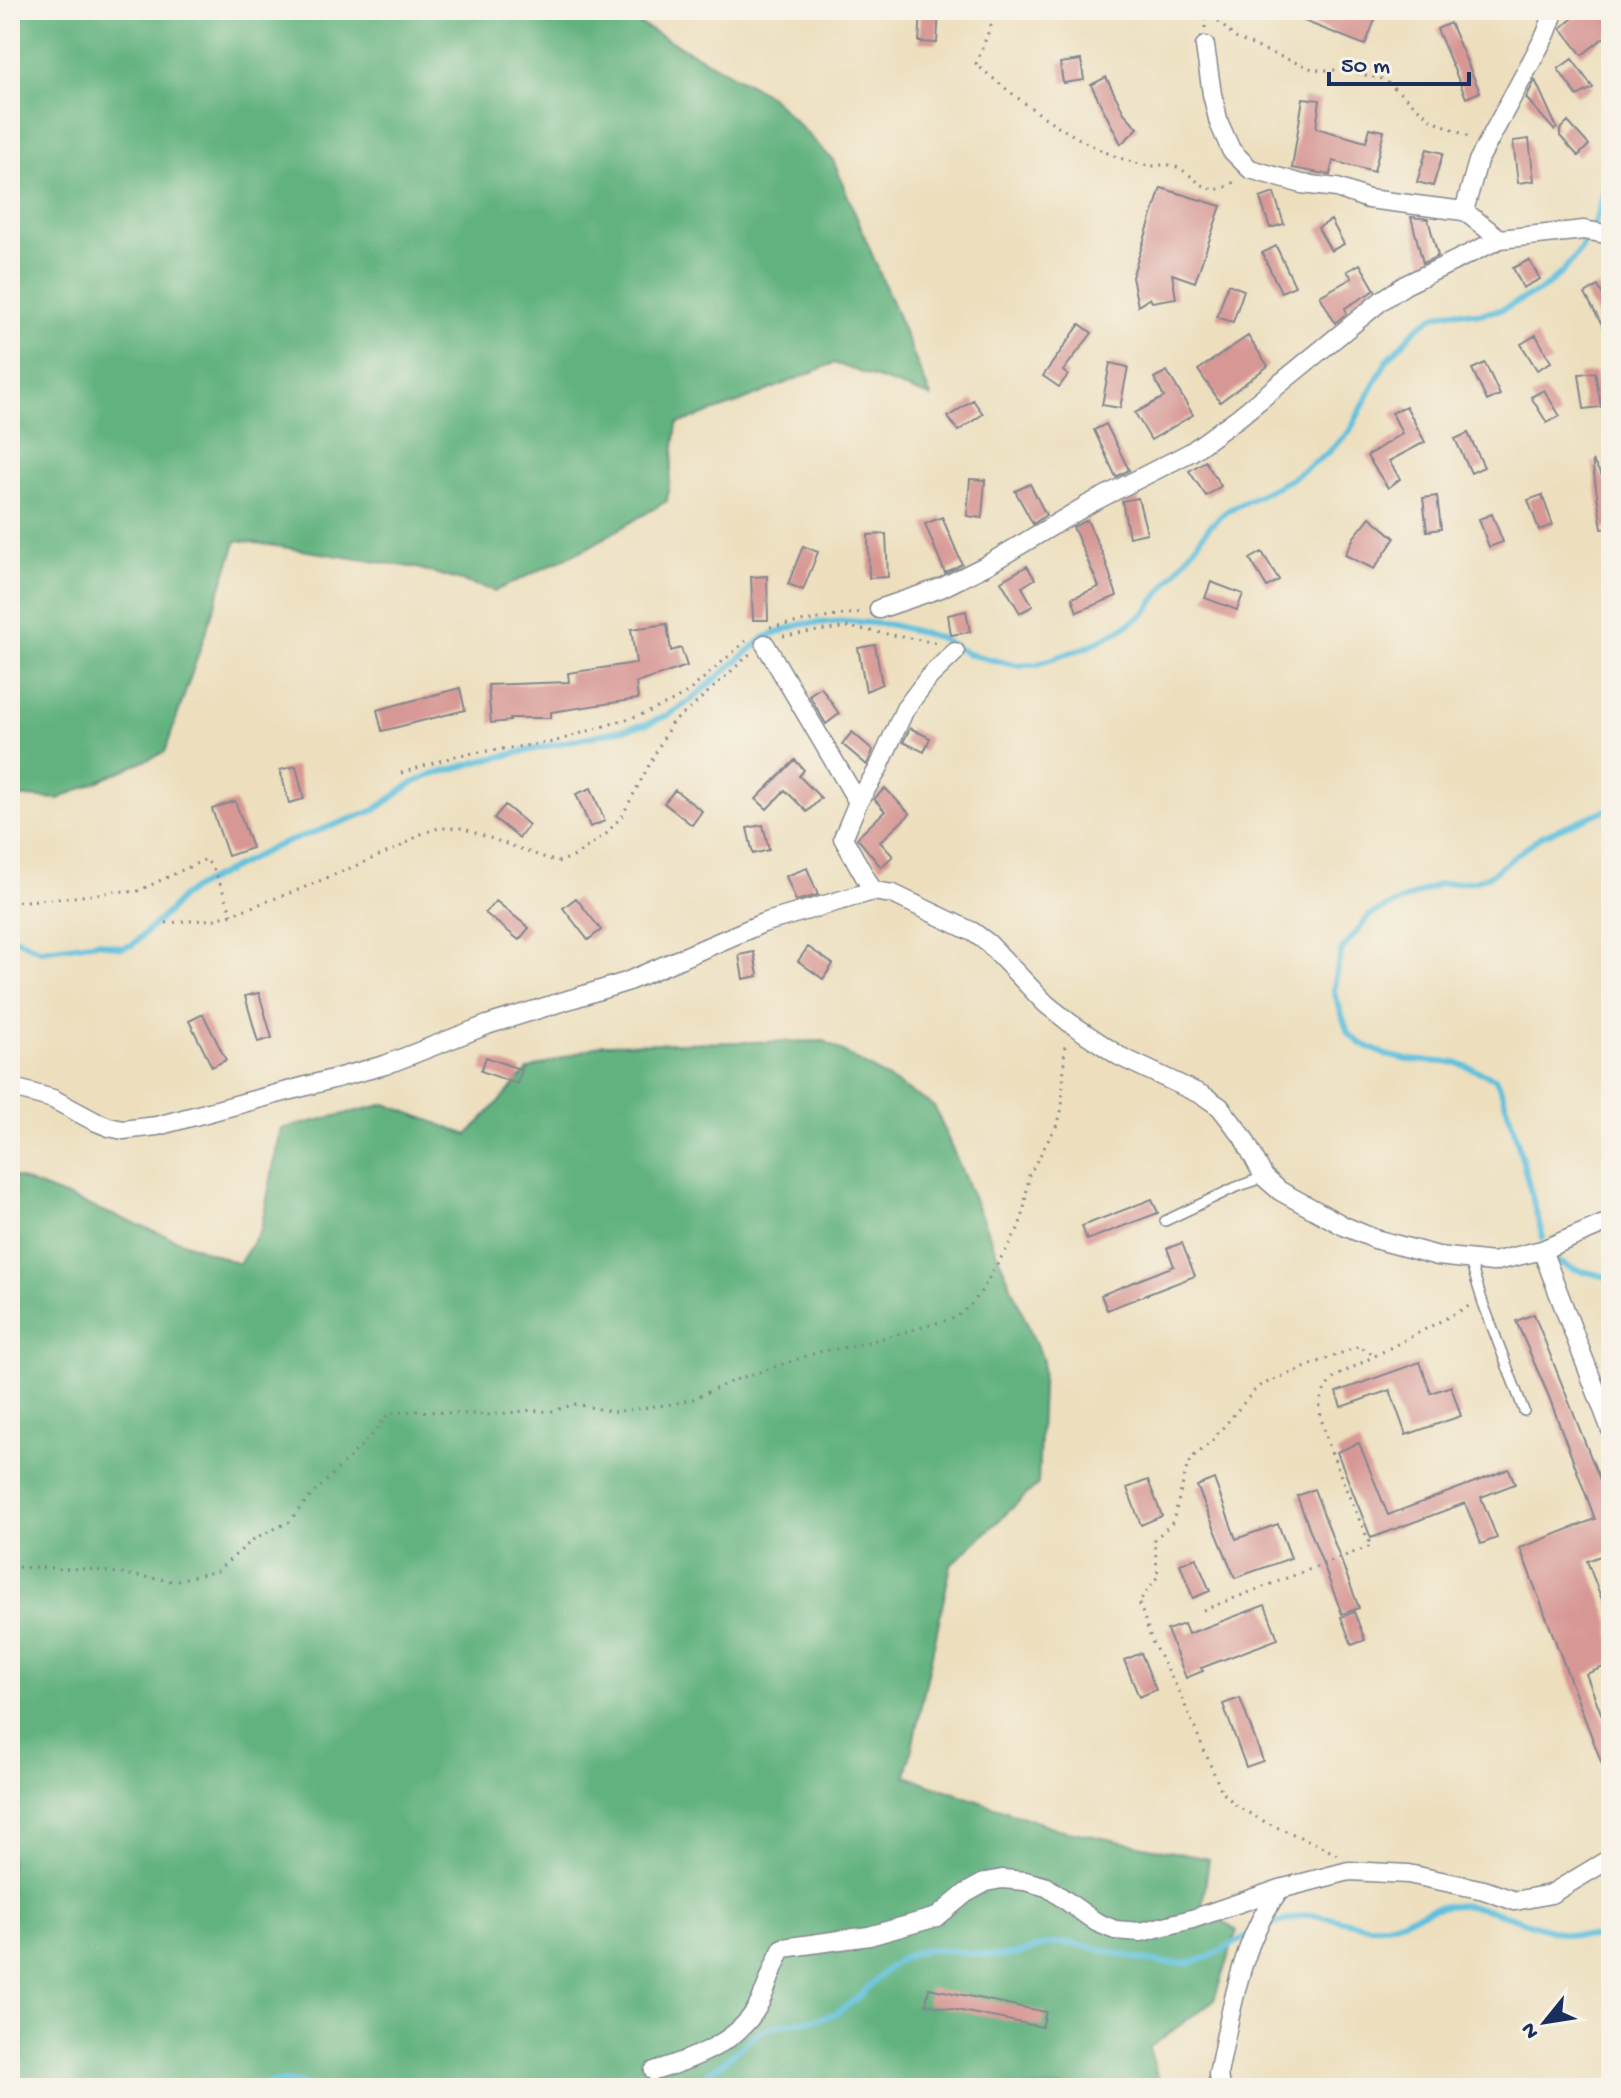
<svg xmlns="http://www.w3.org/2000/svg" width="1621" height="2098" font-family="'Gochi Hand',sans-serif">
<rect width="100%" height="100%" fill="#f7f3e8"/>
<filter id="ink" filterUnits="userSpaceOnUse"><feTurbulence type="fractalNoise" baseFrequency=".0125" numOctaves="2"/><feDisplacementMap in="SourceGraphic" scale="16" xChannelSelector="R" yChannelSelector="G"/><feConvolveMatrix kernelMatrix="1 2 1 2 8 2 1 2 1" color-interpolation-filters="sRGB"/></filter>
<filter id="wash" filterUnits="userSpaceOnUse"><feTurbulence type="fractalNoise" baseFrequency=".006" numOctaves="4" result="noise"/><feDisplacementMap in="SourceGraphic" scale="32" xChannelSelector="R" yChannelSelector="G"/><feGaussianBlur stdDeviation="1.8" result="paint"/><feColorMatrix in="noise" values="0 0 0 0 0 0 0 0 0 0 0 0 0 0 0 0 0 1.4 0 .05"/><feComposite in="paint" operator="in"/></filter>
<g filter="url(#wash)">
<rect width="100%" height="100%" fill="#eddfbe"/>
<!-- forest -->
<path fill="#62b27f" stroke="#3e706e" stroke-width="2" d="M 10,10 L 614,10 L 769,95 L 833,160 L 931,397 L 834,363 L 738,403 L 677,424 L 667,501 L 587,548 L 495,591 L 417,568 L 237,540 L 165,752 L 58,799 L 12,796 Z
M 825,1041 L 934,1106 L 1043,1361 L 1038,1484 L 951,1565 L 906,1776 L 1058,1829 L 1209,1859 L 1202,1907 L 1237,1931 L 1214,2000 L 1149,2048 L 1161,2088 L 10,2088 L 10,1175 L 239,1264 L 261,1229 L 281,1129 L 386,1104 L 468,1135 L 529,1069 L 603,1044 Z"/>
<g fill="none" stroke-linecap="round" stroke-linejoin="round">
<!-- stream -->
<path stroke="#5fc0dd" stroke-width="6" d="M 10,936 L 40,950 L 98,942 L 122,948 L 132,945 L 170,910 L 182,896 L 198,886 L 274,847 L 375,810 L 411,784 L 429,776 L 481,761 L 647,724 L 670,714 L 691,700 L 765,637 L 802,624 L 849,621 L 892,625 L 938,637 L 968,654 L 1014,665 L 1035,665 L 1087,647 L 1120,630 L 1145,613 L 1210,526 L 1227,511 L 1291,479 L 1329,452 L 1349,432 L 1387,360 L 1418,327 L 1434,316 L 1454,311 L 1480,314 L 1503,309 L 1543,289 L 1562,272 L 1576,256 L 1595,223 L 1603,196 L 1608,147 L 1611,140
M 1543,1238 L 1514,1129 L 1502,1092 L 1495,1078 L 1458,1063 L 1408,1060 L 1386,1055 L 1360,1043 L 1348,1033 L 1334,991 L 1336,973 L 1342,950 L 1370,915 L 1439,884 L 1475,881 L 1492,874 L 1541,836 L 1611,808
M 1556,1261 L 1571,1268 L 1611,1278
M 1261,1929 C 1275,1925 1292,1916 1308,1915 C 1332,1914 1355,1928 1380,1926 C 1413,1922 1431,1901 1468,1906 C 1512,1911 1568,1947 1611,1934
M 180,2088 L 230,2088
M 237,2088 L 285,2081 L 322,2088
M 686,2088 C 706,2077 722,2062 740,2048 C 747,2042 754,2034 764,2030 C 790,2018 819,2025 844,2008 C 871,1990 888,1958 921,1951 C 940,1947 979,1955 1000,1956 C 1023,1957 1043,1941 1065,1943 C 1106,1946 1155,1971 1196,1961 C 1215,1957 1234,1943 1250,1934"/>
</g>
<g id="blocks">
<!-- building -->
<path fill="#d79794" d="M 925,10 L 939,10 L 937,43 L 919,42 L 921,12 Z
M 1276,10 L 1379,10 L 1365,45 Z
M 1583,10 L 1611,10 L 1611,32 L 1582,55 L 1561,28 Z
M 1450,23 L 1480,92 L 1466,98 L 1437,29 Z
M 1572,59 L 1593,88 L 1577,96 L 1558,69 Z
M 1081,60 L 1084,80 L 1063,83 L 1060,63 Z
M 1106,77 L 1124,113 L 1138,128 L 1121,144 L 1091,85 Z
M 1535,80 L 1557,128 L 1554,130 L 1526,98 Z
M 1303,98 L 1320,100 L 1316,128 L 1366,142 L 1370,128 L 1384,131 L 1374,172 L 1333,161 L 1330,175 L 1292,168 Z
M 1568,122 L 1589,145 L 1578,156 L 1560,136 L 1560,130 Z
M 1529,139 L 1534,181 L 1518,183 L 1513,141 Z
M 1427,149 L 1443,153 L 1433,186 L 1417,182 Z
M 1161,188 L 1221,206 L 1195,282 L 1172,274 L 1176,298 L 1152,302 L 1150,298 L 1138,306 L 1132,277 Z
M 1274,193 L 1284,224 L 1270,228 L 1260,198 Z
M 1411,217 L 1428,219 L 1438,256 L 1423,263 Z
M 1331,220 L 1344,244 L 1331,251 L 1318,228 Z
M 1276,246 L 1295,286 L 1281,292 L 1262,253 Z
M 1529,260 L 1540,279 L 1523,288 L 1513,268 Z
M 1360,264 L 1375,290 L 1345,308 L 1347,313 L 1335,323 L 1320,296 L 1352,278 L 1347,271 Z
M 1228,284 L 1244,290 L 1233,322 L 1217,317 Z
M 1598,286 L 1611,310 L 1611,341 L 1585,294 Z
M 1080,324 L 1092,333 L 1063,371 L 1068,375 L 1059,387 L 1043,376 Z
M 1536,335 L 1551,362 L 1537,370 L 1521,344 Z
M 1248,336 L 1268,366 L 1220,402 L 1198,370 Z
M 1110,363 L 1128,367 L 1120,408 L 1102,405 Z
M 1485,363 L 1500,395 L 1487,401 L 1472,369 Z
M 1167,371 L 1193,415 L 1151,440 L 1135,413 L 1164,397 L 1154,378 Z
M 1595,372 L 1601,407 L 1584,409 L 1579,374 Z
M 1544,390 L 1560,416 L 1547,423 L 1531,397 Z
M 973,400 L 983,414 L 958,431 L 948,417 Z
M 1406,406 L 1425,442 L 1389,461 L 1400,479 L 1388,488 L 1367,456 L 1402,433 L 1392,413 Z
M 1106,424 L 1129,470 L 1116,477 L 1094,430 Z
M 1468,433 L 1484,467 L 1471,473 L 1455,439 Z
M 1592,460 L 1611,490 L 1611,528 L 1602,529 Z
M 1205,461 L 1221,486 L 1206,496 L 1189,471 Z
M 970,479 L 985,480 L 982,518 L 967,516 Z
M 1030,484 L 1046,515 L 1033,524 L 1015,491 Z
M 1542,495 L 1553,525 L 1539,530 L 1528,500 Z
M 1437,496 L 1441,529 L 1427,531 L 1423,498 Z
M 1138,498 L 1147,533 L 1129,537 L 1122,501 Z
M 1492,514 L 1503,542 L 1489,547 L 1479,519 Z
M 942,517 L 962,564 L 945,573 L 925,524 Z
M 1370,517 L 1395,538 L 1374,569 L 1345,555 L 1354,537 Z
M 1087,520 L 1104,557 L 1117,596 L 1077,612 L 1072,598 L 1099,587 L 1073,527 Z
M 886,534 L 888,577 L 869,578 L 868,535 Z
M 803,546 L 818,552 L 803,590 L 788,584 Z
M 1262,552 L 1279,580 L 1267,587 L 1250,559 Z
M 1027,566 L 1035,579 L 1022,587 L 1033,606 L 1020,613 L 1001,581 Z
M 767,576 L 768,620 L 753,620 L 751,577 Z
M 1211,582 L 1243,594 L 1237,610 L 1205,598 Z
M 966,611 L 970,632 L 951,635 L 948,615 Z
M 667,624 L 671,651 L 681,648 L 687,666 L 636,683 L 638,699 L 551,712 L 551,718 L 510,718 L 510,721 L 491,723 L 488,685 L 569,682 L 568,673 L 636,663 L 631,629 Z
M 875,645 L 882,684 L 866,691 L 858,648 Z
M 821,687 L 839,714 L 826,724 L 809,695 Z
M 460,688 L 465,710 L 382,731 L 377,710 Z
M 910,728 L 930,738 L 924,752 L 903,742 Z
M 852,732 L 873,750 L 867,765 L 842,744 Z
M 795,760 L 804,770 L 799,776 L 821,798 L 807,812 L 785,790 L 767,809 L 756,799 Z
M 296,766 L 304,799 L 289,803 L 280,770 Z
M 591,788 L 605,821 L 590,827 L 576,794 Z
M 885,788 L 910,814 L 880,842 L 893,856 L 881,867 L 857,838 L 885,811 L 874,799 Z
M 675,790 L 702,811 L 692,825 L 664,803 Z
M 235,801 L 252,848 L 228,856 L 212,809 Z
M 505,805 L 529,825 L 519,838 L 494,818 Z
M 763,825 L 769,850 L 753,854 L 747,828 Z
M 807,868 L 818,895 L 796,901 L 786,876 Z
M 576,898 L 601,930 L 588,940 L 563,908 Z
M 496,901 L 529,928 L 519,940 L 485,913 Z
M 808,947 L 833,964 L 823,979 L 798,961 Z
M 754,952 L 758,976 L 743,979 L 739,955 Z
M 259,993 L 272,1038 L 258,1042 L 245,996 Z
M 203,1014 L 226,1060 L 212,1067 L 189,1021 Z
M 486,1057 L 522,1070 L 517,1084 L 481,1071 Z
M 1152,1199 L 1158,1213 L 1087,1240 L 1082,1226 Z
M 1182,1243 L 1195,1276 L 1107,1310 L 1101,1295 L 1174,1266 L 1167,1248 Z
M 1534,1314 L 1611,1508 L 1611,1556 L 1608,1553 L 1587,1561 L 1611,1623 L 1611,1664 L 1586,1674 L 1611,1739 L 1610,1785 L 1520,1548 L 1595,1519 L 1549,1397 L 1516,1321 Z
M 1420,1362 L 1431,1393 L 1451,1386 L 1461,1416 L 1406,1435 L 1390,1390 L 1341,1407 L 1336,1392 Z
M 1359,1443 L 1388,1515 L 1509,1469 L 1515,1484 L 1481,1497 L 1497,1538 L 1481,1544 L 1465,1503 L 1371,1538 L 1337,1452 Z
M 1214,1479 L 1236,1539 L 1278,1524 L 1291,1558 L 1235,1578 L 1197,1486 Z
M 1148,1480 L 1162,1516 L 1141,1525 L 1127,1488 Z
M 1314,1489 L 1359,1608 L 1342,1614 L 1297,1496 Z
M 1196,1558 L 1210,1591 L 1193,1598 L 1180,1564 Z
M 1265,1605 L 1278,1639 L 1201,1668 L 1203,1671 L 1186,1678 L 1167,1630 L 1184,1624 L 1188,1634 Z
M 1354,1612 L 1365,1640 L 1352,1645 L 1341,1617 Z
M 1141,1653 L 1156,1690 L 1139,1697 L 1124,1660 Z
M 1240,1698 L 1263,1761 L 1246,1767 L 1223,1704 Z
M 929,1988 L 1046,2012 L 1042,2027 L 926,2004 Z"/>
</g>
</g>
<g filter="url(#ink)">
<use href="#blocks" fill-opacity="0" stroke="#84878e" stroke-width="2"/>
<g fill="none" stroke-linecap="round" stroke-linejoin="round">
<!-- service casing -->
<g stroke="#84878e" stroke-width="12">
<path id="service" d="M 1165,1221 L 1234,1188 L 1264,1177
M 1470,1261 L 1483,1303 L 1524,1411"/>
</g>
<!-- minor casing -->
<g stroke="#84878e" stroke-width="21">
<path id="minor" d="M 1205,46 L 1212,94 L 1219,123 L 1231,150 L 1250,169 L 1302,184 L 1337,188 L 1368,199 L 1464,211 L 1500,239
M 1464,211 L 1478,161 L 1546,34 L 1555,10
M 879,609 L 941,588 L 985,566 L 1089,504 L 1191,452 L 1239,417 L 1381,301 L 1405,285 L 1500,239 L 1584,230 L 1611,235
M 765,644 L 858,802 L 843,838 L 873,891
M 858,802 L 877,771 L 905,709 L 929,677 L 955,652
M 10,1087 L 53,1099 L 94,1121 L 109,1127 L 123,1130 L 157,1126 L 385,1065 L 487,1025 L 626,982 L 763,923 L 873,891 L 893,894 L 973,932 L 988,943 L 1046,1004 L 1070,1023 L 1119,1056 L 1204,1096 L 1220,1107 L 1243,1137 L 1264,1177 L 1280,1191 L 1344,1226 L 1375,1239 L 1438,1256 L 1493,1262 L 1542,1250 L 1611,1221
M 1542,1250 L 1611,1430
M 654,2071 C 693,2059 743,2041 761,2000 C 769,1983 773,1965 783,1948 L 869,1936 L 937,1917 L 966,1893 L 986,1882 L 1002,1879 L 1025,1881 L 1047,1887 L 1096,1922 L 1115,1930 L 1141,1932 L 1192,1919 L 1280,1889 L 1349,1871 L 1408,1874 L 1484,1890 L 1515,1901 L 1551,1894 L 1611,1858
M 1220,2088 L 1218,2074 C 1231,2012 1241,1940 1280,1889"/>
</g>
<!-- path -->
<path stroke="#84878e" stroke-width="3" stroke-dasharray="2 6" stroke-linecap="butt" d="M 997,10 L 976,64 C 1020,102 1093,158 1151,166 C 1158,166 1164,164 1170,165 C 1194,169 1205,205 1235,181
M 1205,10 L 1205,30
M 1207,10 L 1235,38 L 1274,54 L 1315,70 L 1341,70 L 1383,79 L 1431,119 L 1471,138
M 770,627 L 861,612
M 783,636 L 848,627 L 937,643
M 401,773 L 459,755 L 553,742 L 646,713 L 673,701 L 688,692 L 746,641
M 10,902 L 67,898 L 118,891 L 136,892 L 206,859 L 215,871 L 232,914
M 166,923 L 216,919 L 232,914 L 298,890 L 398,848 L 423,833 L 439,828 L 462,828 L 557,862 L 573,857 L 606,834 L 622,816 L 671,724 L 693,706 L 751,653
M 10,1567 L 89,1569 L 173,1581 L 217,1571 L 255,1538 L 289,1522 L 306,1501 L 373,1434 L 389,1413 L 417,1411 L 490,1415 L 532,1410 L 549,1412 L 576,1404 L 613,1412 L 672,1404 L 693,1399 L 732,1381 L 819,1352 L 854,1346 L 955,1318 L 970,1306 L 982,1290 L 1018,1229 L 1023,1215 L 1029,1175 L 1058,1123 L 1062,1108 L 1065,1043
M 1203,1610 L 1371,1546 C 1359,1518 1317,1429 1320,1404 C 1322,1392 1327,1385 1335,1377 L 1471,1305
M 1337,1855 L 1317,1844 L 1267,1823 L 1238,1807 L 1222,1792 L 1178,1689 L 1153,1644 L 1139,1602 L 1158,1576 L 1154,1540 L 1173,1522 L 1187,1467 L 1194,1456 L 1209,1444 L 1253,1392 L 1261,1385 L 1359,1346 L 1375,1356"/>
<!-- service -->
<use href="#service" stroke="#fff" stroke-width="9"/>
<!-- minor -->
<use href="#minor" stroke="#fff" stroke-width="18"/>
</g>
</g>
<!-- margin -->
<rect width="1621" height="2098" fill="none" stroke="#f7f3e8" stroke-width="40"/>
<!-- north arrow -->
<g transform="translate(1545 2022) rotate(240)" stroke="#f7f3e8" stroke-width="6" paint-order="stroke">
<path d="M0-6L14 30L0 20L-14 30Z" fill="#1b2f5e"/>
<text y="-12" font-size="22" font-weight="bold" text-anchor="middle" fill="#1b2f5e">N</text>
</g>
<!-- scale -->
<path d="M1329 72v12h140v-12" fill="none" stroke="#1b2f5e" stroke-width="4"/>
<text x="1341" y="72" font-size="24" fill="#1b2f5e" stroke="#f7f3e8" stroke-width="6" paint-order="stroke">50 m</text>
</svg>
